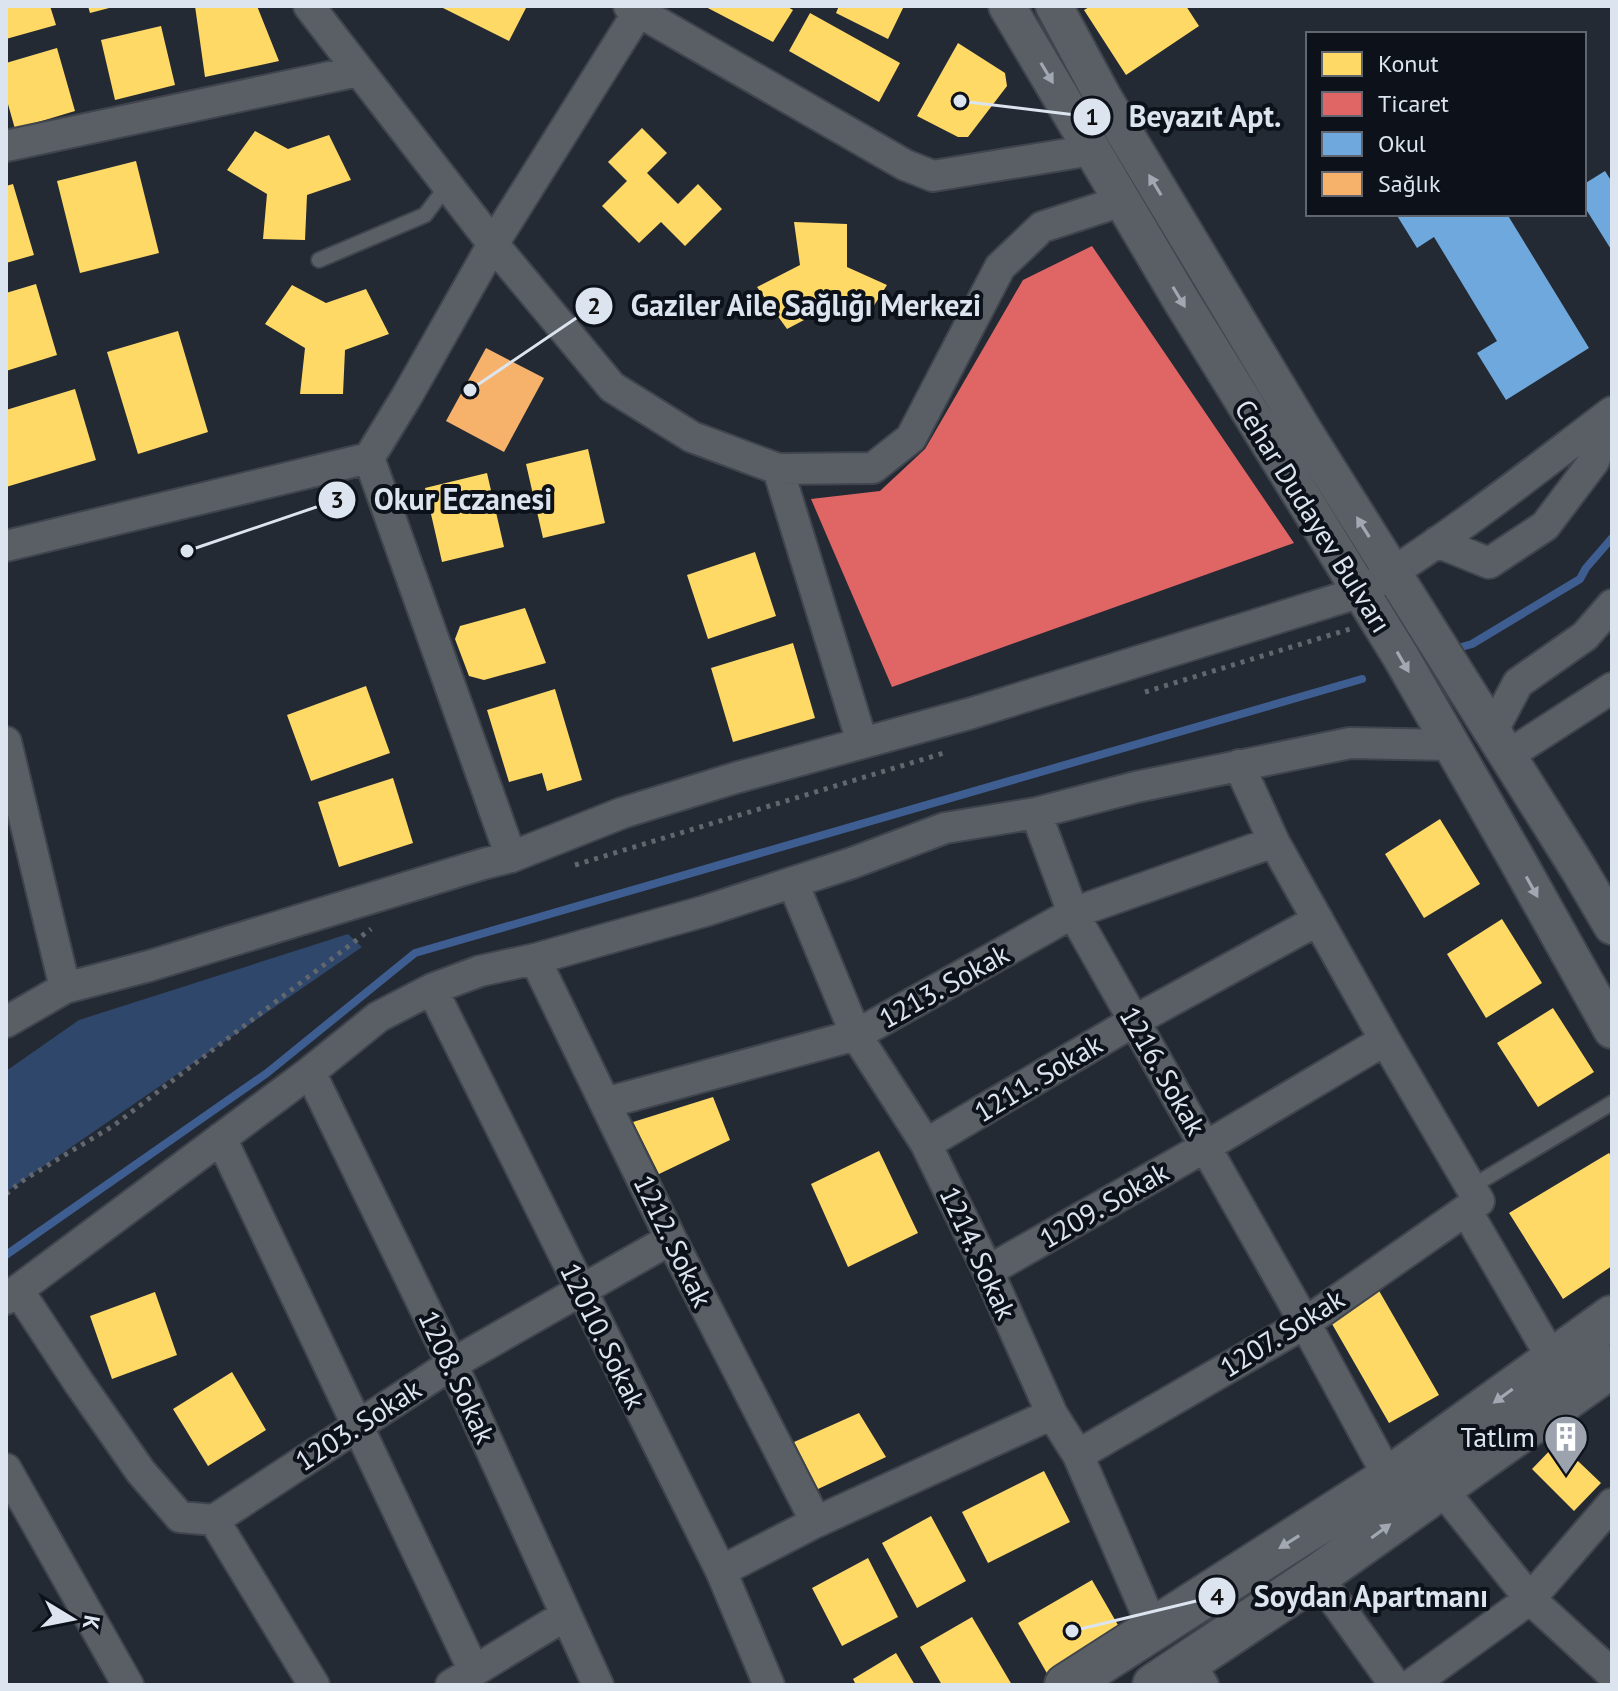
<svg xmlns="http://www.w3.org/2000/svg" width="1618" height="1691" font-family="'PT Sans',sans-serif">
<rect width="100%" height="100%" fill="#242a34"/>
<!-- green -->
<path fill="#2f476a" d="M 348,934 L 362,947 L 6,1192 L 6,1071 L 79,1020 Z"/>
<!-- homes -->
<path fill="#ffd966" d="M 6,6 L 50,6 L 56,25 L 6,39 Z
M 88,6 L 113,6 L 113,7 L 90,13 Z
M 195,6 L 257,6 L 279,61 L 205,77 Z
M 439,6 L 527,6 L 509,41 Z
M 704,6 L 786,6 L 793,10 L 773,42 Z
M 839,6 L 904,6 L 888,39 L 836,13 Z
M 1091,6 L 1186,6 L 1199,26 L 1126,75 L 1084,10 Z
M 810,13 L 900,63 L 879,102 L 789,51 Z
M 161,26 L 175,85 L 115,100 L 101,40 Z
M 958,43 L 1005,73 L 1007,86 L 968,137 L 958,137 L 917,116 Z
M 57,48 L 75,111 L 15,129 L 6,97 L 6,63 Z
M 642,128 L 667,153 L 647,173 L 678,204 L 698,184 L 722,209 L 685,246 L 661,222 L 639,243 L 602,206 L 627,181 L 608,162 Z
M 255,131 L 288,149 L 329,135 L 351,180 L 307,195 L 305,240 L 263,239 L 267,194 L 227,170 Z
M 136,161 L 159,253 L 80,273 L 57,181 Z
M 13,184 L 34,255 L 6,263 L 6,186 Z
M 794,222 L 847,224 L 847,267 L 887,285 L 863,323 L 823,310 L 787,329 L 757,287 L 800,265 Z
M 36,284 L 57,355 L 6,371 L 6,293 Z
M 292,285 L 326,303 L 366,289 L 389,334 L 345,350 L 343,394 L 300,394 L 305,348 L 265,324 Z
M 178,331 L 208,432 L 138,454 L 107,352 Z
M 75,389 L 96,460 L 6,487 L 6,410 Z
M 588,449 L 605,523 L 543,538 L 526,464 Z
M 487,473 L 504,547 L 442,562 L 425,488 Z
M 755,552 L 776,616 L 708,639 L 687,575 Z
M 525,608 L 546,663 L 484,680 L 469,676 L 455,639 L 460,626 Z
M 793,643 L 815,718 L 733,742 L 711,668 Z
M 366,686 L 390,753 L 311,781 L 287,715 Z
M 555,689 L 582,780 L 547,791 L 542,773 L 509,782 L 487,710 Z
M 393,778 L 413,843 L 339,867 L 318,802 Z
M 1440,819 L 1480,884 L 1424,918 L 1385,854 Z
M 1502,919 L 1542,983 L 1486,1018 L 1447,954 Z
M 1553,1008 L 1594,1072 L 1538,1107 L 1497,1043 Z
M 713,1097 L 730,1140 L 659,1174 L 633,1122 Z
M 879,1151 L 918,1233 L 848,1267 L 811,1184 Z
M 1609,1153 L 1612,1158 L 1612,1266 L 1563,1299 L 1509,1213 Z
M 1378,1289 L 1439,1395 L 1389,1423 L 1328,1317 Z
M 155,1292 L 177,1355 L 112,1379 L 90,1316 Z
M 232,1372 L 266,1430 L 208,1466 L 173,1409 Z
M 859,1413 L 886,1457 L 818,1489 L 794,1442 Z
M 1558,1442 L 1601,1483 L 1574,1511 L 1532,1469 Z
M 1044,1471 L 1070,1522 L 988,1563 L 962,1512 Z
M 931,1516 L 966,1581 L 917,1608 L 882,1543 Z
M 868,1558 L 898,1617 L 842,1646 L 812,1588 Z
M 1092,1580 L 1126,1639 L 1052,1682 L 1018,1623 Z
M 972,1617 L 1012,1685 L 942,1685 L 920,1647 Z
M 896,1653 L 915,1685 L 856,1685 L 853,1679 Z"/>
<!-- shops -->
<path fill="#e06666" d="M 1092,246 L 1294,543 L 892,687 L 811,499 L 880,491 L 925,449 L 1023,280 Z"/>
<!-- schools -->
<path fill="#6fa8dc" d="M 1605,171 L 1612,182 L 1612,251 L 1584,206 L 1584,184 Z
M 1396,214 L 1507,214 L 1589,348 L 1506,400 L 1477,353 L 1497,341 L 1434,237 L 1417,248 Z"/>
<!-- health -->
<path fill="#f6b26b" d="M 486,348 L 544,378 L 504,452 L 446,421 Z"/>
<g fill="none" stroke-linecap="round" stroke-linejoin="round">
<!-- stream -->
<path stroke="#3e5e91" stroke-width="8" d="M 1458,648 L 1472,644 L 1580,579 L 1586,568 L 1612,538
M 6,1255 L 267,1073 L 415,953 L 1362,679"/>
<!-- service casing -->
<g stroke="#40454d" stroke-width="18">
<path id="service" d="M 319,260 L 425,215 L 447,186
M 1471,1187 L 1612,1103"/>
</g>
<!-- minor casing -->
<g stroke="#40454d" stroke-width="34">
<path id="minor" d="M 309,6 L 493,244 L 612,387 L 692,437 L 778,469 L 873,468 L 911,438 L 1000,267 L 1042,227 L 1122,201
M 629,6 L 905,165 L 933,176 L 1092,150
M 6,146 L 358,71
M 369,458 L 511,857
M 778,469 L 862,742
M 1437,542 L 1489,563 L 1545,526 L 1594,461 L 1612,413
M 6,546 L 369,458 L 407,396 L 493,244 L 642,6
M 1492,732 L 1518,683 L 1585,636 L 1612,605
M 6,742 L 65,988
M 1507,756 L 1612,688
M 1036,813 L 1073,913 L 1305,1323 L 1389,1478
M 793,883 L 856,1035 L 926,1144 L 988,1271 L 1052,1414 L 1078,1455 L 1153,1628
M 535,959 L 671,1239 L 816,1522
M 432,989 L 721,1571 L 769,1685
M 6,1022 L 65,988 L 149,966 L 483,864 L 511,857 L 622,813 L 735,778 L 972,713 L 1361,592 C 1449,539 1530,474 1612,412
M 310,1072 L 452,1364 L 598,1685
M 605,1103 L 856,1035 L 1073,913 L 1274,842
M 221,1138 L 474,1671
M 926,1144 L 1134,1021 L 1318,920
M 1466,1210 L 1553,1360
M 988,1271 L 1205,1147 L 1385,1040
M 18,1290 L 79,1383 L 141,1472 L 180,1517 L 214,1520
M 6,1299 L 310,1072 L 378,1017 L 432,989 L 480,971 L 535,959 L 705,911 L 852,863 L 945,828 L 1036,813 L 1136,787 L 1350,743 L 1451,745
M 1078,1455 L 1305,1323 L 1479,1201 L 1385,1040 L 1274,842 L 1239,765
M 6,1469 L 128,1685
M 1441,1488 L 1530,1599 L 1612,1674
M 214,1520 L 452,1364 L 671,1239
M 214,1520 L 314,1685
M 721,1571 L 816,1522 L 1052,1414
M 1317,1576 L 1395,1685
M 1189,1663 L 1203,1685
M 451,1685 L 566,1615
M 1411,1685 L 1530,1599 L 1612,1504"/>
</g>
<!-- tertiary casing -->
<g stroke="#40454d" stroke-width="40">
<path id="tertiary" d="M 1007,6 L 1181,300 L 1401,657 L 1516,858 L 1612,1030
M 1054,6 L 1103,97 L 1305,433 L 1578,868 L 1612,926"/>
</g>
<!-- secondary casing -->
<g stroke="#40454d" stroke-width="46">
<path id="secondary" d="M 1066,1685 L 1389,1478 L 1612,1317
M 1154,1685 L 1317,1576 L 1612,1366"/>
</g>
<!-- path -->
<path stroke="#62666d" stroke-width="5" stroke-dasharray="4 6" stroke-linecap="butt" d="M 1145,692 L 1350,629
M 575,865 L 944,753
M 6,1194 L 25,1179 L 113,1126 L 371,929"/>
<!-- service -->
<use href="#service" stroke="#5a5e65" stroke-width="14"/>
<!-- minor -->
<use href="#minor" stroke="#5a5e65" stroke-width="30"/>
<!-- tertiary -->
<use href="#tertiary" stroke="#5a5e65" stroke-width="36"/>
<!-- secondary -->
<use href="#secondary" stroke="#5a5e65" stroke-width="42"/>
</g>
<!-- one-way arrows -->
<defs><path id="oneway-solid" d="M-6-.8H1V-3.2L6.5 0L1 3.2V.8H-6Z" transform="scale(2)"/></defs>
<g fill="#a2a8b1">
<use href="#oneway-solid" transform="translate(1047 73) rotate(59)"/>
<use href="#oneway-solid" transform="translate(1155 185) rotate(-121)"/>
<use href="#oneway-solid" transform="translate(1179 297) rotate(59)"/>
<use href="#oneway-solid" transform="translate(1363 527) rotate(-122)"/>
<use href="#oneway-solid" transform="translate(1403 662) rotate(60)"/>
<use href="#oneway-solid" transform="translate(1532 887) rotate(61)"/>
<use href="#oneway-solid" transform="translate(1503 1396) rotate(144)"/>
<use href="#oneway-solid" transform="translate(1381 1531) rotate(-36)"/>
<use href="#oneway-solid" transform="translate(1289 1542) rotate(148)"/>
</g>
<!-- icons -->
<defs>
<g id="building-pin" transform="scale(2.3)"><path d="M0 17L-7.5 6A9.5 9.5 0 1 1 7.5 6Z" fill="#9ca3ae" stroke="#0d1119"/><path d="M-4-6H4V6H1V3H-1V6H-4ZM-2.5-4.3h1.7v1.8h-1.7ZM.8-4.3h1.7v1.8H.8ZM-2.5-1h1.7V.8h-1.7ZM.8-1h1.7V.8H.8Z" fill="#fff"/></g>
</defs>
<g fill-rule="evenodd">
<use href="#building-pin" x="1566" y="1437"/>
</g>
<g text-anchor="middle" stroke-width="8" stroke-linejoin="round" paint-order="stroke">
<!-- street labels -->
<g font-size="28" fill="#dce4ef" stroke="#0d1119">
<text transform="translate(1313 516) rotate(58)" y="10">Cehar Dudayev Bulvarı</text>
<text transform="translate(944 986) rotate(-29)" y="10">1213. Sokak</text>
<text transform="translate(1163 1071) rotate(60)" y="10">1216. Sokak</text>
<text transform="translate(1038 1078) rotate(-31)" y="10">1211. Sokak</text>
<text transform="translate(1104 1205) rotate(-30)" y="10">1209. Sokak</text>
<text transform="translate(673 1241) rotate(64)" y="10">1212. Sokak</text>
<text transform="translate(978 1253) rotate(65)" y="10">1214. Sokak</text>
<text transform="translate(1282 1333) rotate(-32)" y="10">1207. Sokak</text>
<text transform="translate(603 1336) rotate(64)" y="10">12010. Sokak</text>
<text transform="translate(457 1377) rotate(65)" y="10">1208. Sokak</text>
<text transform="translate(358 1425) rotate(-33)" y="10">1203. Sokak</text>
</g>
<!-- poi labels -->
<g font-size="28" fill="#dce4ef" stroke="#0d1119" text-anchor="end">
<text x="1535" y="1447">Tatlım</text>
</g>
</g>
<!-- callouts -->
<path fill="none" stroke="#dce4ef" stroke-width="3" d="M960 101L1092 117M470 390L594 306M187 551L337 500M1072 1631L1217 1596"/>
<g fill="#dce4ef" stroke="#0d1119" stroke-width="3">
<circle cx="960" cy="101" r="8"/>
<circle cx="470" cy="390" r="8"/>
<circle cx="187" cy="551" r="8"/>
<circle cx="1072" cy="1631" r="8"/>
<circle cx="1092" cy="117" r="20"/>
<circle cx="594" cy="306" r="20"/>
<circle cx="337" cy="500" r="20"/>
<circle cx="1217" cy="1596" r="20"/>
</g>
<g font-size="24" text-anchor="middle" font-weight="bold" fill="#111">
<text x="1092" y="125">1</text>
<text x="594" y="314">2</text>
<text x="337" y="508">3</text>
<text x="1217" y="1605">4</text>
</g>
<g font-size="30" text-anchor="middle" font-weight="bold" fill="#dce4ef" stroke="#0d1119" stroke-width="8" stroke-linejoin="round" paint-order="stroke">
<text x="1205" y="127">Beyazıt Apt.</text>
<text x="806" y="316">Gaziler Aile Sağlığı Merkezi</text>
<text x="463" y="510">Okur Eczanesi</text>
<text x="1371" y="1607">Soydan Apartmanı</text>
</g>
<!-- border -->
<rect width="1618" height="1691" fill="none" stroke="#dce4ef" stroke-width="16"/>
<!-- legend -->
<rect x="1306" y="32" width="280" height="184" fill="#0d1119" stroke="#60656f" stroke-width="2"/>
<rect x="1322" y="52" width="40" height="24" fill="#ffd966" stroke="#60656f" stroke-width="2"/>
<text x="1378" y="72" font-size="24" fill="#dce4ef">Konut</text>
<rect x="1322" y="92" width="40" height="24" fill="#e06666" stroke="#60656f" stroke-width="2"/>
<text x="1378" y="112" font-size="24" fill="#dce4ef">Ticaret</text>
<rect x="1322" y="132" width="40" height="24" fill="#6fa8dc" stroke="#60656f" stroke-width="2"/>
<text x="1378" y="152" font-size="24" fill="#dce4ef">Okul</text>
<rect x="1322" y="172" width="40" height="24" fill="#f6b26b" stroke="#60656f" stroke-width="2"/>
<text x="1378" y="192" font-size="24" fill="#dce4ef">Sağlık</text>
<!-- north arrow -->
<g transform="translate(72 1619) rotate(100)" stroke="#0d1119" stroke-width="6" paint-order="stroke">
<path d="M0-6L14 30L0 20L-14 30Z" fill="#dce4ef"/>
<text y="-12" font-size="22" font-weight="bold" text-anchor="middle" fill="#dce4ef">K</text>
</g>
</svg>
